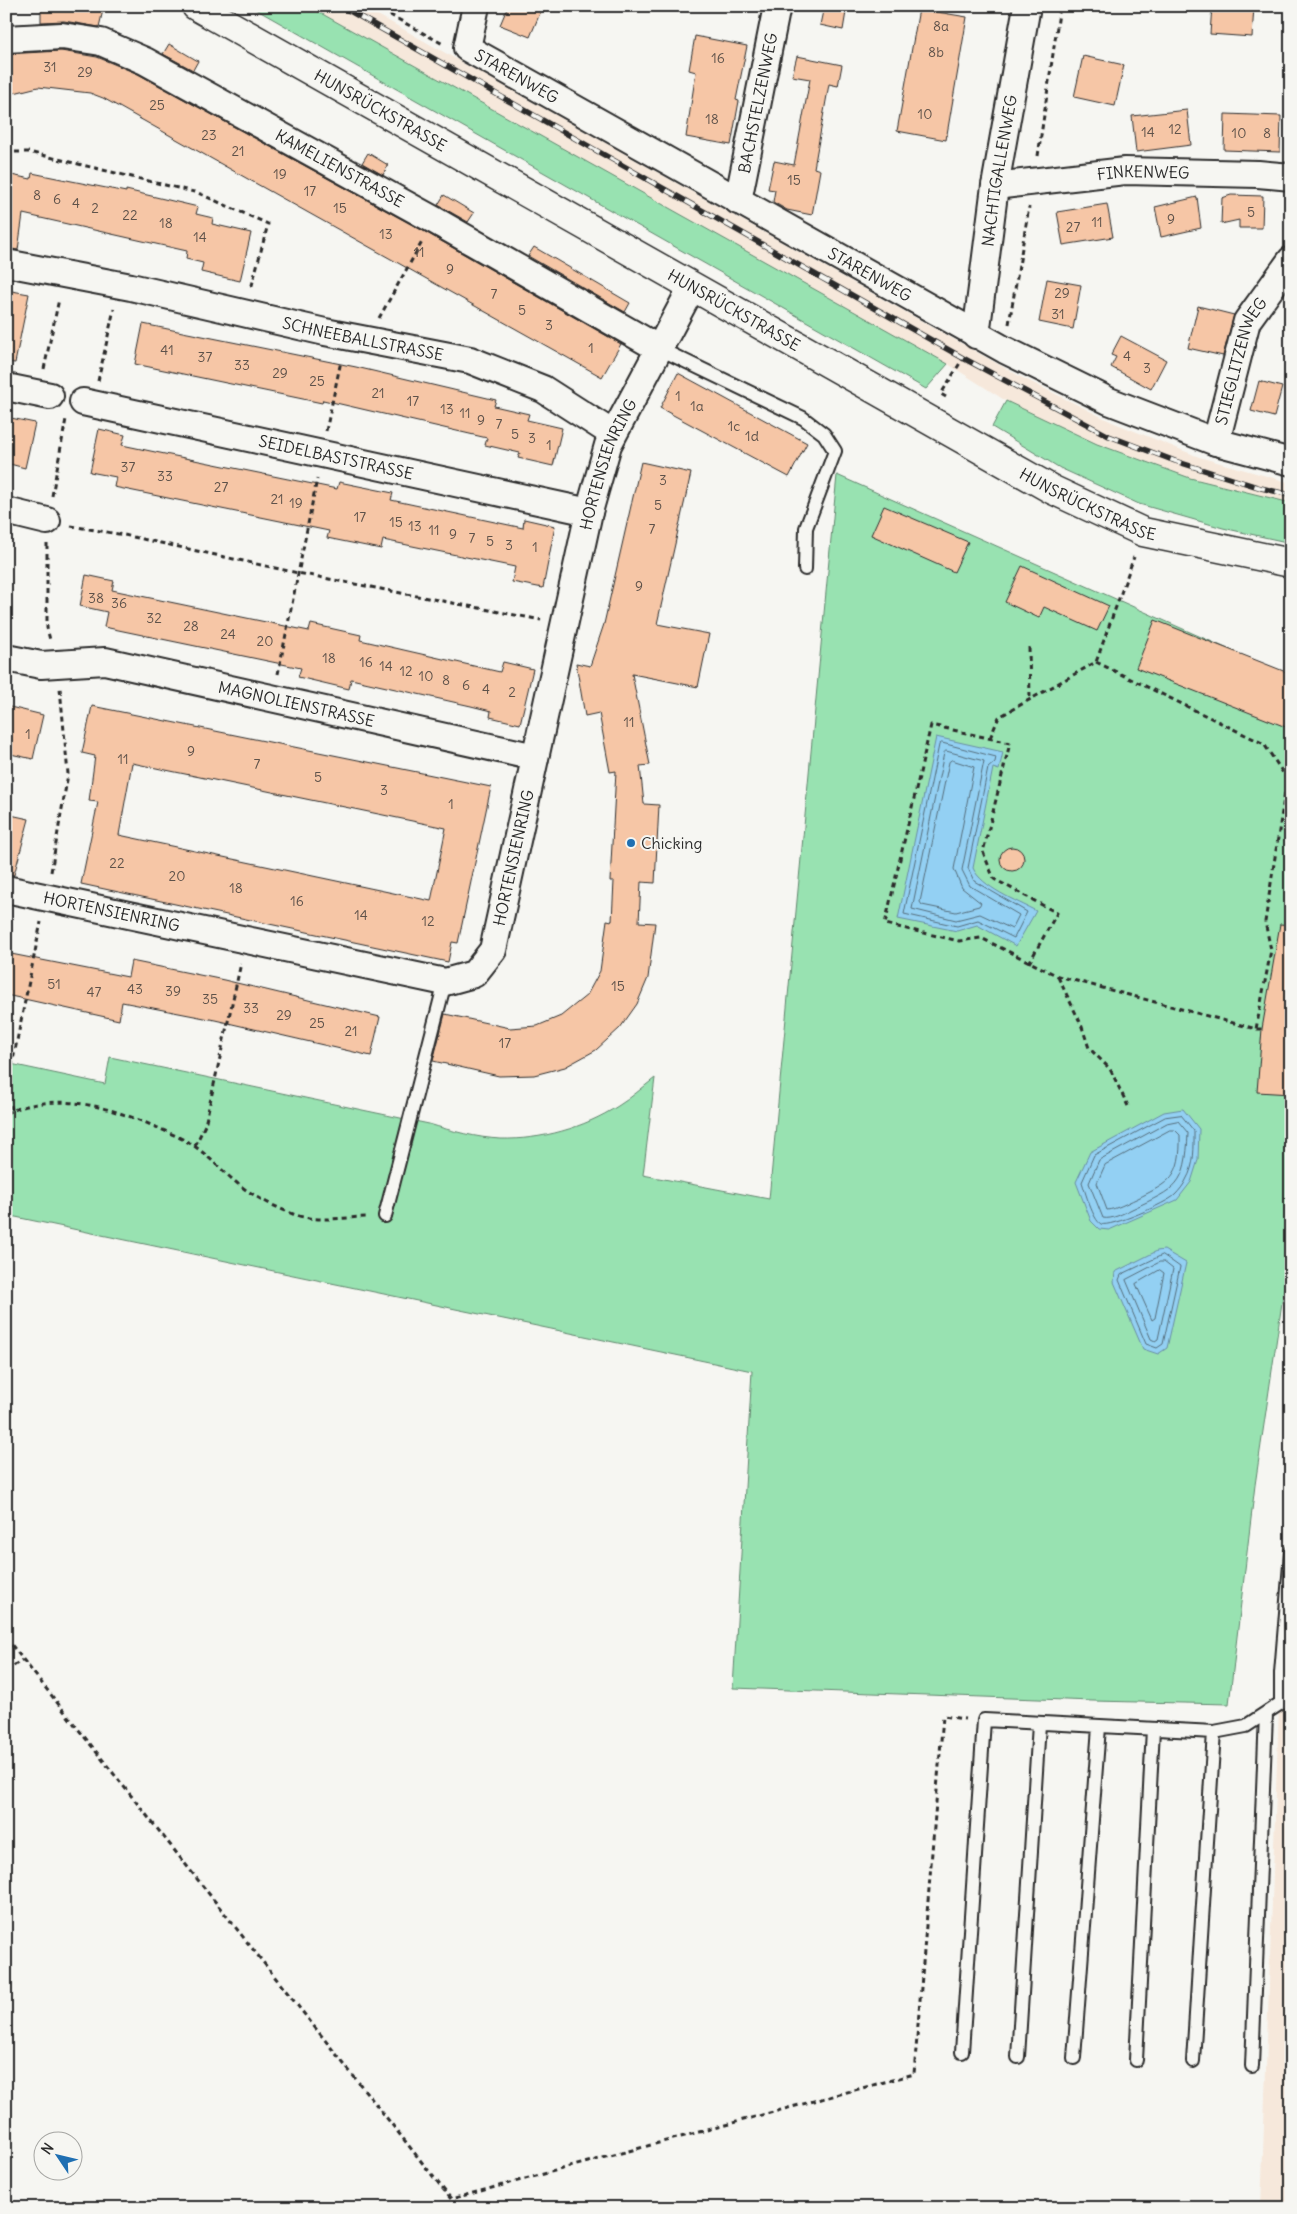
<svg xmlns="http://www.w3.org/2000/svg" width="1297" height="2214" font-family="Delius,sans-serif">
<rect width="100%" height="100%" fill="#f6f6f2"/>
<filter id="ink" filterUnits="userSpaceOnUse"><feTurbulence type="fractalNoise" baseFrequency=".02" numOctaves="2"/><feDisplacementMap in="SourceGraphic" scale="10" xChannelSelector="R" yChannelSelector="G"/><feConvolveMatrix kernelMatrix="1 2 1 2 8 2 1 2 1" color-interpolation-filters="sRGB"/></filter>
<g filter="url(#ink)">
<!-- built -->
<path fill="#f6e8db" d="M 308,6 L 362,6 L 1021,377 L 1112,422 L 1199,457 L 1291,483 L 1291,503 L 1190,478 L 1097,444 L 1006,401 L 948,364 Z
M 1291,1704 L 1291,2208 L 1261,2208 L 1279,1706 Z"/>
<!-- green -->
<path fill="#98e2b1" stroke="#62866e" d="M 250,6 L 308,6 L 948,364 L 926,389 Z
M 1006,401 L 1097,444 L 1190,478 L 1291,503 L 1291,543 L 1223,528 L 1139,504 L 1060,468 L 992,427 Z
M 837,475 L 1291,677 L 1291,1242 L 1255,1485 L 1229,1704 L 1093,1701 L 733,1688 L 752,1371 L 6,1215 L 6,1063 L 105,1084 L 110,1057 L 429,1124 C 452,1131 477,1138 501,1139 C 541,1140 584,1128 618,1106 C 631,1098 643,1087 655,1078 L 643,1175 L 769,1199 Z"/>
<!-- water -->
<path fill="#93d0f3" stroke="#698ea3" d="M 936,737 L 1003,752 L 999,770 L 993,768 L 973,868 C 981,887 1017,901 1036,911 L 1016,946 L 977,925 L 957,931 L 898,919 Z
M 1183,1109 L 1199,1129 L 1198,1160 L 1191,1182 L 1177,1200 L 1109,1230 L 1099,1229 L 1091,1221 L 1076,1182 L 1090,1152 L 1164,1112 Z
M 1164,1250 L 1186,1263 L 1167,1348 L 1158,1354 L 1143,1349 L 1114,1282 L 1115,1272 L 1157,1251 Z"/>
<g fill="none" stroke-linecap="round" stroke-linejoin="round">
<!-- shore -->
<path stroke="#556d7b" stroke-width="1" d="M 942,743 L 996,757 L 995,762 L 988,768 L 968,868 L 974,881 L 1027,912 L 1014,938 L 978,920 L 957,926 L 904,914 L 939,745 Z
M 946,751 L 984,761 L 962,870 L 970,886 L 1019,915 L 1012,929 L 980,914 L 956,920 L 912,909 L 944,753 Z
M 952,760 L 974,767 L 954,869 L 962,888 L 981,903 L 979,906 L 956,912 L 922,905 L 920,902 L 949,762 Z
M 1181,1115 L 1194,1131 C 1194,1147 1195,1165 1186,1180 C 1184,1185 1179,1191 1175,1195 C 1167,1203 1110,1228 1101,1224 C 1093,1220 1085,1191 1082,1182 L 1094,1155 L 1165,1117 Z
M 1178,1121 L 1188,1133 C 1186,1186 1177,1188 1132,1209 C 1124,1213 1112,1220 1103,1218 L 1089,1183 L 1099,1160 L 1167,1123 Z
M 1170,1130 L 1175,1130 L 1180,1135 C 1181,1177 1171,1182 1136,1199 C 1127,1203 1117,1209 1107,1210 L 1097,1183 L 1105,1165 Z
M 1163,1255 L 1180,1267 L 1163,1344 L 1157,1348 L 1146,1344 L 1119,1280 L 1121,1275 Z
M 1160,1262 L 1164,1262 L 1173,1269 L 1158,1339 L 1155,1341 L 1151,1339 L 1126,1280 Z
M 1160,1270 L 1164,1273 L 1155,1318 L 1152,1320 L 1136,1284 Z"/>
</g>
<!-- building -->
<path fill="#f6c6a6" stroke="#2b2b2b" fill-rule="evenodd" d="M 41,6 L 85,6 L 103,10 L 99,27 L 64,21 L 41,22 Z
M 508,6 L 543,6 L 530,37 L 500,25 Z
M 824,6 L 847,6 L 843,30 L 820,25 Z
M 1212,6 L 1254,6 L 1252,37 L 1210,34 Z
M 919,9 L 967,17 L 946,140 L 897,131 Z
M 695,36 L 747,46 L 736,100 L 739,101 L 731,145 L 686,137 L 696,72 L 689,70 Z
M 169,44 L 198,61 L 193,70 L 163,54 Z
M 61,51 L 97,57 L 138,74 L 427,233 L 621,344 L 602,377 L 103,98 L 90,93 L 38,87 L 6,95 L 6,54 Z
M 797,56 L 842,65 L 838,86 L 829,84 L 814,168 L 820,170 L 812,215 L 787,210 L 773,202 L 775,190 L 768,189 L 774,161 L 794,165 L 810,79 L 792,76 Z
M 1083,56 L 1124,65 L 1115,106 L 1074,97 Z
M 1187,110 L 1191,145 L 1136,152 L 1132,116 Z
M 1225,114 L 1281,116 L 1280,152 L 1224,150 Z
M 368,153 L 388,165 L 383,175 L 362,163 Z
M 32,173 L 126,192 L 126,190 L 198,207 L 196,214 L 213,218 L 212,224 L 251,233 L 240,281 L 201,272 L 203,263 L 186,259 L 187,251 L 23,214 L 18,250 L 6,248 L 6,174 L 31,179 Z
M 444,195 L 474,213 L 468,222 L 438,205 Z
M 1231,195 L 1263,196 L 1262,228 L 1239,228 L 1239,220 L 1221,224 L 1222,198 Z
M 1197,197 L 1201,228 L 1161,237 L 1155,207 Z
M 1107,204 L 1113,237 L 1063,245 L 1057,212 Z
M 534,247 L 630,303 L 625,312 L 528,256 Z
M 1047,279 L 1081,285 L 1073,329 L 1039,322 Z
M 6,290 L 29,294 L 15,363 L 6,362 Z
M 1198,306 L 1234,315 L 1223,356 L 1188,348 Z
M 143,324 L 356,367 L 496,400 L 494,406 L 529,414 L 527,420 L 562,428 L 553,466 L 518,458 L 520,453 L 485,445 L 487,438 L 323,400 L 322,403 L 135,364 Z
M 1121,336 L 1166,360 L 1151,389 L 1111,367 L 1116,357 L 1111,355 Z
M 678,373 L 807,443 L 789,477 L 660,408 Z
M 1259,381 L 1282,387 L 1274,417 L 1251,411 Z
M 6,417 L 35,423 L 25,468 L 6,463 Z
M 99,429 L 125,435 L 122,445 L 160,453 L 337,489 L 339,482 L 393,493 L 391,500 L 523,528 L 524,519 L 555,526 L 543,588 L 512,582 L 515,567 L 383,540 L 381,549 L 327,538 L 329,531 L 114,487 L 116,477 L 90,472 Z
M 641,462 L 691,473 L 657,624 L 709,634 L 698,687 L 632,674 L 650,765 L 640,766 L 644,804 L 659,805 L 655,883 L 641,882 L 639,922 L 655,923 L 648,978 L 637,1004 L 620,1028 L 596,1050 L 565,1067 L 534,1075 L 499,1076 L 433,1061 L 445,1014 L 510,1028 L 537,1026 L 561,1016 L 587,995 L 600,971 L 607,920 L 612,921 L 614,881 L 610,881 L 616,771 L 610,772 L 599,713 L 585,716 L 576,663 L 590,666 L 604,624 Z
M 884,506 L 968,542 L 954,572 L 871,535 Z
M 1022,566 L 1109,606 L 1097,631 L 1044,607 L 1039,618 L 1005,602 Z
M 86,575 L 114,581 L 112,590 L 309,631 L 311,624 L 361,635 L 360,640 L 500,672 L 503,662 L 533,669 L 520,724 L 490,717 L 491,711 L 471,706 L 351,679 L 349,689 L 298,677 L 301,668 L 104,627 L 107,612 L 80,606 Z
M 1155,620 L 1291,674 L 1291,729 L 1136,668 Z
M 6,706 L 43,715 L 33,759 L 6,753 Z
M 92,706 L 491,787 L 458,943 L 452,942 L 448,962 L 81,884 L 98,802 L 89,801 L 95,756 L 82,753 ZM 132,763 L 446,828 L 431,901 L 119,835 Z
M 6,814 L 29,819 L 14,875 L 6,874 Z
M1000 859a12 12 0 1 1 24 0a12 12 0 1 1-24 0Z
M 1280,924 L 1291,925 L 1291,1094 L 1257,1092 L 1262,1029 Z
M 6,953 L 128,977 L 131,961 L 224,980 L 380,1017 L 371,1056 L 215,1020 L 122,1002 L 119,1020 L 6,995 Z"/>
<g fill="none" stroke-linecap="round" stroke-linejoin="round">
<!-- service casing -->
<g stroke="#2b2b2b" stroke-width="16">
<path id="service" d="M 658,348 L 803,418 L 824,434 L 835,451 L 806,528 L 805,569
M 385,1216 L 445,982
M 1281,1703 L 1281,1673 L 1291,1552
M 962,2052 L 984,1720 L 1214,1732 L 1246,1726 L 1281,1703 L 1291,1702
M 1018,2057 L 1039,1724
M 1074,2058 L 1099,1727
M 1136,2060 L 1153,1729
M 1193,2061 L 1214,1732
M 1252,2066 L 1266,1714"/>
</g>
<!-- minor casing -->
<g stroke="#2b2b2b" stroke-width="30">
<g id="minor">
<path id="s1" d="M 476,6 L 467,48 L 1005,350 L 1109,401 L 1216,442 L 1291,462"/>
<path id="s2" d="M 6,39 L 62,36 L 101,42 L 145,61 L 434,220 L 658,348"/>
<path id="s3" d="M 995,186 L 1125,171 L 1258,174 L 1291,177"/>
<path id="s4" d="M 738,201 L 777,6"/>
<path id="s5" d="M 6,263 L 131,287 L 325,332 L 470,360 L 543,389 L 613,434"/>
<path id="s6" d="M 976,335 L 995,186 L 1027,6"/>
<path d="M 6,387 L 50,396"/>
<path id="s7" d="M 83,402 L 589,512"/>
<path id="s8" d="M 1216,442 L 1247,321 L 1291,260"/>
<path d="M 6,511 L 47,521"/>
<path id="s9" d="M 6,658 L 41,665 L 105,661 L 535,757"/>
<path id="s10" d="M 6,889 L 445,982 L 474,974 L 493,950 L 589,512 L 608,445 L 692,287"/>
</g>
</g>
<!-- secondary casing -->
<g stroke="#2b2b2b" stroke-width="31">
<g id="secondary">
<path id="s11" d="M 196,6 L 1053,490 L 1143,532 L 1291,563"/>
</g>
</g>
<!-- path -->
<path stroke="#2b2b2b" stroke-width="3" stroke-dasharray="5 4" stroke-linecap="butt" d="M 374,6 L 443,44
M 6,152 L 29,152 L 198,193 L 268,224 L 251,289
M 1038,156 L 1060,6
M 379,318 L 422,242
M 1009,324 L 1029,207
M 44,369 L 59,299
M 98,381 L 114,309
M 946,397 L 941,394 L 965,355
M 326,431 L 341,361
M 52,496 L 66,419
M 71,526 L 124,535 L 298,573 L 541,620
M 47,544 L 47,628 L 50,640
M 1029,647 L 1030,699
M 1096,662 L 1264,744 L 1287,779 L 1265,922 L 1271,950 L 1256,1029
M 278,674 L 317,479
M 990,738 L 999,717 L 1096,662 L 1134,557
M 51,872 L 68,774 L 60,688
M 1029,963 L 1057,913 L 994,879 L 983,852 L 1010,743 L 931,725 L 885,924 L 959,941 L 981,938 L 1058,976 L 1256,1029 L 1262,1029
M 1058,977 L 1081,1024 L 1089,1048 L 1110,1069 L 1128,1106
M 12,1110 L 7,1090 L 41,922
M 6,1113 C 58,1091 107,1106 156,1127 C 169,1133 185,1139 197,1148 C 213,1160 226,1175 242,1187 C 257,1198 275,1207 293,1214 C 317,1223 343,1217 368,1217
M 195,1146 L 205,1125 L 241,963
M 6,1638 L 451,2199 L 914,2074 L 943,1716 L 965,1719
M 6,1671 L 22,1660"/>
<!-- service -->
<use href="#service" stroke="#f6f6f2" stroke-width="12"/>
<!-- minor -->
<use href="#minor" stroke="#f6f6f2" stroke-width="26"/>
<!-- secondary -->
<use href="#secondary" stroke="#f6f6f2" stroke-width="28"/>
<!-- rail casing -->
<g stroke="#2b2b2b" stroke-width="5.5">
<path id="rail" d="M 341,6 L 963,358 L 1109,436 L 1175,461 L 1261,488 L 1291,495"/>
</g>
<!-- rail -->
<use href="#rail" stroke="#f6f6f2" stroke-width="4" stroke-dasharray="11" stroke-linecap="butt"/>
</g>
</g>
<!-- markers -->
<circle fill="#1f6fb2" stroke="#f6f6f2" stroke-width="2" cx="631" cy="843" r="5"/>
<g text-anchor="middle" stroke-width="4" stroke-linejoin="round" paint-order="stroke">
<!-- number labels -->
<g font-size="14" fill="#5e524a">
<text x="941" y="31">8a</text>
<text x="936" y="57">8b</text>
<text x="718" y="63">16</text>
<text x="50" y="72">31</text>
<text x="85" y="77">29</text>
<text x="157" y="110">25</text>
<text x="925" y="119">10</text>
<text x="712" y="124">18</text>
<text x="1175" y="134">12</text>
<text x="1148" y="137">14</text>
<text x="1239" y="138">10</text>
<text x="1267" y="138">8</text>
<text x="209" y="140">23</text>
<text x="238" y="156">21</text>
<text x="280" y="179">19</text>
<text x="794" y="185">15</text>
<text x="310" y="196">17</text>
<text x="37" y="200">8</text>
<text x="57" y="204">6</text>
<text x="76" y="208">4</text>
<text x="95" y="213">2</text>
<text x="340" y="213">15</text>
<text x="1251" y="217">5</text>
<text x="130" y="220">22</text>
<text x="1171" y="224">9</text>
<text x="1097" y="227">11</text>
<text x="166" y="228">18</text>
<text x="1073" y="232">27</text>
<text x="386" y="239">13</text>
<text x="200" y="242">14</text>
<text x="419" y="257">11</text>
<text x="450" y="274">9</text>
<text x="1062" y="298">29</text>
<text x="494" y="299">7</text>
<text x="522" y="315">5</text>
<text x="1058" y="319">31</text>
<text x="549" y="330">3</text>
<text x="591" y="353">1</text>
<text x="167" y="355">41</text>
<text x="1127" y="361">4</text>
<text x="205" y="362">37</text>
<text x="242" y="370">33</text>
<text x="1147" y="373">3</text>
<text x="280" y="378">29</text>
<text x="317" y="386">25</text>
<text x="378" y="398">21</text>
<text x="678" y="401">1</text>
<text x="413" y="406">17</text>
<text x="697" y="411">1a</text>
<text x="447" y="414">13</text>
<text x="465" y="418">11</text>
<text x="481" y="425">9</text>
<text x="499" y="429">7</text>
<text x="734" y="431">1c</text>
<text x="515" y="439">5</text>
<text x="752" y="441">1d</text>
<text x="532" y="443">3</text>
<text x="549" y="450">1</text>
<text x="128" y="472">37</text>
<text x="165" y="481">33</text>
<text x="663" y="485">3</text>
<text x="221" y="492">27</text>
<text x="277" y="504">21</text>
<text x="296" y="508">19</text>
<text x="658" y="510">5</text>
<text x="360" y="522">17</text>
<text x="396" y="527">15</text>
<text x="415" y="531">13</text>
<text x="652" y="534">7</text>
<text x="434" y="535">11</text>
<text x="453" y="539">9</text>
<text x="472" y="543">7</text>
<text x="490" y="546">5</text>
<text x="509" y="550">3</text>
<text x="535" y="552">1</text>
<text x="639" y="591">9</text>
<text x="96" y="603">38</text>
<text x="119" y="608">36</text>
<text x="154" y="623">32</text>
<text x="191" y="631">28</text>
<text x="228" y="639">24</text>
<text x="265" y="646">20</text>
<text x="329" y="663">18</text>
<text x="366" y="667">16</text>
<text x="386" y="671">14</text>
<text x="406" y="676">12</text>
<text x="426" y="681">10</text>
<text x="446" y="685">8</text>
<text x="466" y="690">6</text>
<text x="486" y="694">4</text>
<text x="512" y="697">2</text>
<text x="629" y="727">11</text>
<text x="28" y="739">1</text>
<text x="191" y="756">9</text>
<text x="123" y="764">11</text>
<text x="257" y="769">7</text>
<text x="318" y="782">5</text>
<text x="384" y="795">3</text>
<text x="451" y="809">1</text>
<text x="117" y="868">22</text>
<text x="177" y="881">20</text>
<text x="236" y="893">18</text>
<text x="297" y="906">16</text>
<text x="361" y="920">14</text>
<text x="428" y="926">12</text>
<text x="54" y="989">51</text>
<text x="618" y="991">15</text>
<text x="135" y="994">43</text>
<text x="173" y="996">39</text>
<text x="94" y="997">47</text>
<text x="210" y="1004">35</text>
<text x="251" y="1013">33</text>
<text x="284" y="1020">29</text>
<text x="317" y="1028">25</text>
<text x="351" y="1036">21</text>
<text x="505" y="1048">17</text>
</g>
<!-- street labels -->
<g font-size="16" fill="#2b2b2b" stroke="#f6f6f2">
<text dy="6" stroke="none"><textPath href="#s1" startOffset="100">STARENWEG</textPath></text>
<text dy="6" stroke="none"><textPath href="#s4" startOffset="100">BACHSTELZENWEG</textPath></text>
<text dy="6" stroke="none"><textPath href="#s11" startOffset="212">HUNSRÜCKSTRASSE</textPath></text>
<text dy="6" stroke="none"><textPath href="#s2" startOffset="366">KAMELIENSTRASSE</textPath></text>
<text dy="6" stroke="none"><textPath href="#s6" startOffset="166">NACHTIGALLENWEG</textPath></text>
<text dy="6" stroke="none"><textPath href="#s3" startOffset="149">FINKENWEG</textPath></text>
<text dy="6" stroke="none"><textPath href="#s1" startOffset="505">STARENWEG</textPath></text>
<text dy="6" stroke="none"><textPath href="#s11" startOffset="618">HUNSRÜCKSTRASSE</textPath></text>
<text dy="6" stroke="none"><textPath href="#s5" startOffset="365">SCHNEEBALLSTRASSE</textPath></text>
<text dy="6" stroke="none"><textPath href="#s8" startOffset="85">STIEGLITZENWEG</textPath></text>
<text dy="6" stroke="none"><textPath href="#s7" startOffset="259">SEIDELBASTSTRASSE</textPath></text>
<text dy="6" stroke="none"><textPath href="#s10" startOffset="1009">HORTENSIENRING</textPath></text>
<text dy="6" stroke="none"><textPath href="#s11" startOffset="1022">HUNSRÜCKSTRASSE</textPath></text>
<text dy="6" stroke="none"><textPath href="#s9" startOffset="296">MAGNOLIENSTRASSE</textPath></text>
<text dy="6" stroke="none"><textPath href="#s10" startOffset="604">HORTENSIENRING</textPath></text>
<text dy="6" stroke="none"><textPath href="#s10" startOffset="108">HORTENSIENRING</textPath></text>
</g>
<!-- poi labels -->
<g font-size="16" fill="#2b2b2b" stroke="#f6f6f2" text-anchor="start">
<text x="641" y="849">Chicking</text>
</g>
</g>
<!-- margin -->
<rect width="1297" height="2214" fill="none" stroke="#f6f6f2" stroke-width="25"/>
<rect x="12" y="12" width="1272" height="2189" fill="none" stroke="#2b2b2b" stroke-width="2" filter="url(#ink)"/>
<!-- north arrow -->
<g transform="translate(58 2156) rotate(305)"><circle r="24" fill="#f6f6f2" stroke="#a5a5a2"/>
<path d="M0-4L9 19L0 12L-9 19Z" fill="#1f6fb2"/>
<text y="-8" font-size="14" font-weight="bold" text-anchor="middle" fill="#2b2b2b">N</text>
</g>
</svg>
